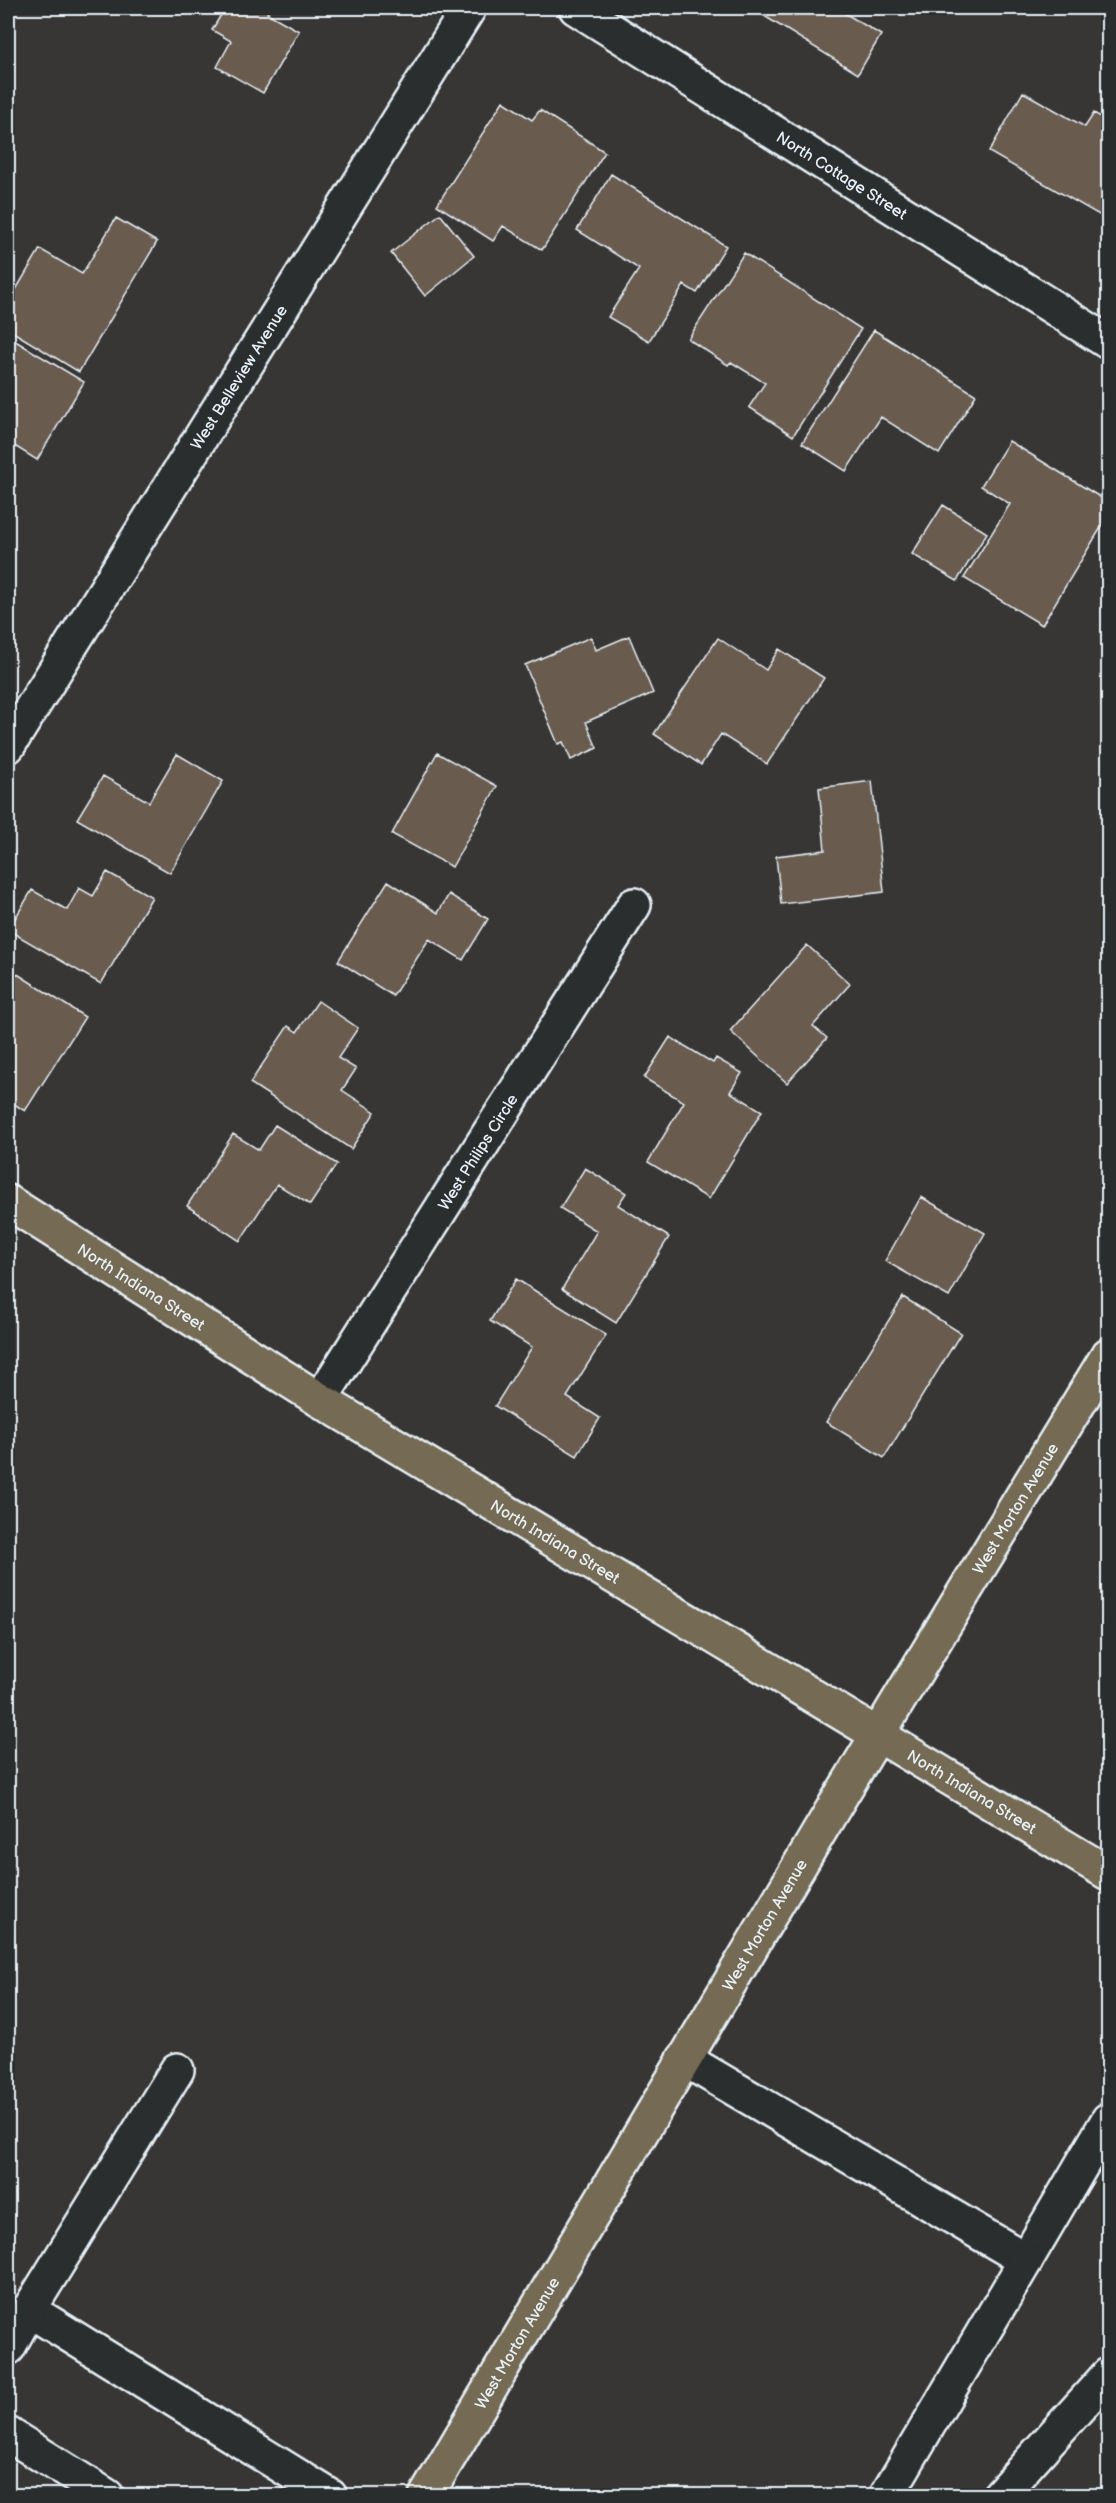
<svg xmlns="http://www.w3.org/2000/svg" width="1116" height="2503" font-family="'Balsamiq Sans',sans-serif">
<rect width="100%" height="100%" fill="#373635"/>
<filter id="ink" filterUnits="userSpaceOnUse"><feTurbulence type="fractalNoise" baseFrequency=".0167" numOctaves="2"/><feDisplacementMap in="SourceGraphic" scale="12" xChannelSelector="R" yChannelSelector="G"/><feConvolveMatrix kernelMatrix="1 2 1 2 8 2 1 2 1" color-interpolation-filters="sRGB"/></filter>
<g filter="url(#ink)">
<!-- building -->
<path fill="#695b50" stroke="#e8f1f8" stroke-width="1.5" d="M 225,8 L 271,8 L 267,13 L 299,31 L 263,93 L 217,67 L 231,41 L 212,30 Z
M 765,8 L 839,8 L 838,9 L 881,35 L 858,74 L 761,14 Z
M 1023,92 L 1085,127 L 1094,113 L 1108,121 L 1108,220 L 989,152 Z
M 503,101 L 532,120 L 540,110 L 605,152 L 542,250 L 503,226 L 493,241 L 437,205 Z
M 611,174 L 726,246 L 697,293 L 684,285 L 649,341 L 608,317 L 639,269 L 577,230 Z
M 440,214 L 474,256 L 425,296 L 391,253 Z
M 116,218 L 157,242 L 79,372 L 8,329 L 8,303 L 40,249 L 82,274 Z
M 744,253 L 861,329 L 793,436 L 749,407 L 765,383 L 731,362 L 728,365 L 688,339 Z
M 874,330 L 976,395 L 939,454 L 881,417 L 846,471 L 802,443 Z
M 12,339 L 84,382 L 37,460 L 8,442 L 8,346 Z
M 1009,441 L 1108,502 L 1108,516 L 1042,625 L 964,578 L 1010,504 L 981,486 Z
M 943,505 L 987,533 L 957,581 L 912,554 Z
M 629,636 L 653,693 L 586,722 L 597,748 L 571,760 L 563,742 L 558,744 L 525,665 L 591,637 L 596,650 Z
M 718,638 L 766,670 L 779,649 L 824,678 L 767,764 L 721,734 L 701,765 L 654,734 Z
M 437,753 L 497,786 L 452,867 L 392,834 Z
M 177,754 L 223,781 L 170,873 L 77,819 L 103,776 L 149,802 Z
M 872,781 L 884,892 L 781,904 L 776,856 L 825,850 L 819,788 Z
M 107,872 L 152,897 L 101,984 L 8,930 L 32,890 L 67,910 L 79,888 L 93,896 Z
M 388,881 L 438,913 L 449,894 L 488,919 L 463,960 L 429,939 L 393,996 L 338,961 Z
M 807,945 L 850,984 L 813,1026 L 827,1038 L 787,1083 L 730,1031 Z
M 8,968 L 85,1017 L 25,1111 L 8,1100 Z
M 318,1001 L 358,1028 L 338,1058 L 356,1069 L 342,1090 L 375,1112 L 351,1149 L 250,1083 L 288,1026 L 297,1032 Z
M 670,1037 L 713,1063 L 716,1058 L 742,1073 L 730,1092 L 762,1111 L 709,1199 L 648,1162 L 684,1102 L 644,1078 Z
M 275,1125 L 337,1164 L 310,1205 L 277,1184 L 240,1241 L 187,1206 L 233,1134 L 259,1150 Z
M 585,1168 L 626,1193 L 618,1205 L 669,1237 L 616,1323 L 562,1289 L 597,1231 L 560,1208 Z
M 921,1197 L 985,1233 L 949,1297 L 885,1261 Z
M 516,1279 L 606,1335 L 567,1397 L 600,1418 L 577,1456 L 495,1406 L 532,1347 L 490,1321 Z
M 903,1297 L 961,1333 L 884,1458 L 826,1422 Z"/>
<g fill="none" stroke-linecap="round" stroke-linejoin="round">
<!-- minor casing -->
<g stroke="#e8f1f8" stroke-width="38">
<g id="minor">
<path id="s1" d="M 576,8 L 1108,342"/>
<path id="s2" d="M 8,746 L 469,8"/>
<path id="s3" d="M 320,1400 L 634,905"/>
<path d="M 684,2059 L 1026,2260 L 1108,2120"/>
<path d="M 177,2070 L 29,2310 L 330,2496"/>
<path d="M 8,2348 L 29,2310"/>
<path d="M 8,2434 L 107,2496"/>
<path d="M 887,2495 L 1026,2260"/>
<path d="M 999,2496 L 1108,2375"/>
</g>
</g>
<!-- major casing -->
<g stroke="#e8f1f8" stroke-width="38">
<g id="major">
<path id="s4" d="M 8,1202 L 320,1400 L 1108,1873"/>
<path id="s5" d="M 426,2496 L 837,1802 L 1108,1355"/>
</g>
</g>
<!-- minor -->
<use href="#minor" stroke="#2a2d2e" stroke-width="33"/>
<!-- major -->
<use href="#major" stroke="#746b52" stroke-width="33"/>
</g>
</g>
<g text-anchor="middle" stroke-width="4.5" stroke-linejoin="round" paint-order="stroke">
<!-- street labels -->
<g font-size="16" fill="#e8f1f8" stroke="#2a2d2e">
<text dy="6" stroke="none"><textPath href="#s1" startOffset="314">North Cottage Street</textPath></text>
<text dy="6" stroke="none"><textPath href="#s2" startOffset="435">West Belleview Avenue</textPath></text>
<text dy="6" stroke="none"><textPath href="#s3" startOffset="294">West Philips Circle</textPath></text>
<text dy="6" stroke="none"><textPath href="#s4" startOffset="158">North Indiana Street</textPath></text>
<text dy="6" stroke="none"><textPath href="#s5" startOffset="1150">West Morton Avenue</textPath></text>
<text dy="6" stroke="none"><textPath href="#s4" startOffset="644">North Indiana Street</textPath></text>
<text dy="6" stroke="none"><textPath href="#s4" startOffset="1130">North Indiana Street</textPath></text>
<text dy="6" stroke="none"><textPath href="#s5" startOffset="664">West Morton Avenue</textPath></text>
<text dy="6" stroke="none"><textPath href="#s5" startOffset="178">West Morton Avenue</textPath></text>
</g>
</g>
<!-- margin -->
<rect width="1116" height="2503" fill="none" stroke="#2a2d2e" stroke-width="30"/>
<rect x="15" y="15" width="1086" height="2473" fill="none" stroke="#e8f1f8" stroke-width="2" filter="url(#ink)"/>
</svg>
